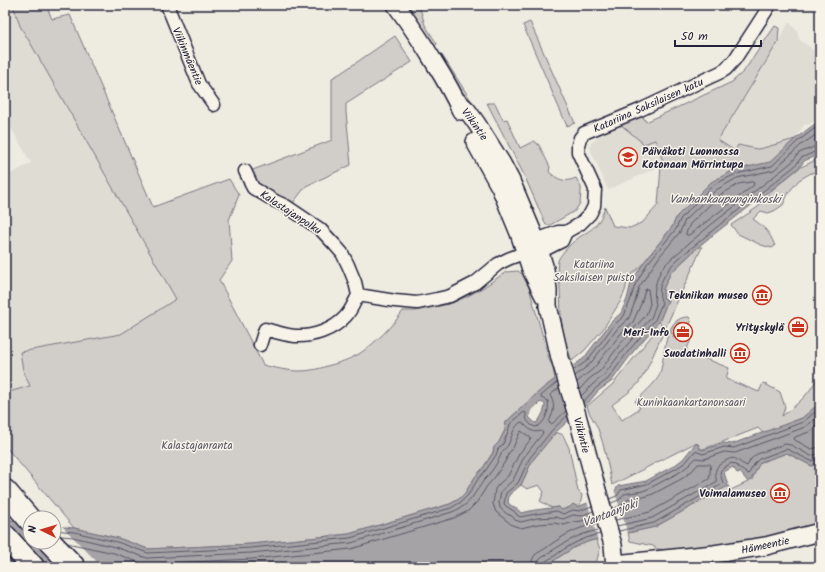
<svg xmlns="http://www.w3.org/2000/svg" width="825" height="572" font-family="Kalam,sans-serif">
<rect width="100%" height="100%" fill="#eeebe1"/>
<filter id="ink" filterUnits="userSpaceOnUse"><feTurbulence type="fractalNoise" baseFrequency=".025" numOctaves="2"/><feDisplacementMap in="SourceGraphic" scale="8" xChannelSelector="R" yChannelSelector="G"/><feConvolveMatrix kernelMatrix="1 2 1 2 8 2 1 2 1" color-interpolation-filters="sRGB"/></filter>
<g filter="url(#ink)">
<!-- built -->
<path fill="#dfdcd4" d="M 5,5 L 13,5 L 20,26 L 70,15 L 208,336 L 5,393 L 5,177 L 31,163 L 5,117 Z
M 789,22 L 797,31 L 799,39 L 820,55 L 820,118 L 808,125 L 805,124 L 795,139 L 763,148 L 757,149 L 738,145 L 735,151 L 718,141 L 778,42 Z
M 620,124 L 655,140 L 664,164 L 608,190 L 590,148 L 591,143 L 598,137 L 597,133 Z"/>
<!-- green -->
<path fill="#d1cdc9" stroke="#7a7882" d="M 13,5 L 46,5 L 52,19 L 70,15 L 153,207 L 229,179 L 239,195 L 229,220 L 232,261 L 219,280 L 263,365 C 275,368 288,371 300,371 C 309,371 319,369 327,366 C 338,363 349,360 359,354 C 375,343 392,327 403,311 L 416,311 L 449,304 L 468,296 L 484,287 L 506,272 L 518,271 L 526,277 L 550,362 L 552,364 L 555,379 L 542,389 L 506,422 L 505,430 L 499,442 L 494,447 L 493,452 L 483,468 L 475,477 L 465,493 L 459,499 L 450,504 L 349,534 L 251,544 L 148,549 L 118,538 L 74,528 L 5,446 L 5,393 L 30,386 L 23,370 L 20,352 L 121,334 L 176,299 L 31,44 L 20,26 Z
M 407,5 L 419,5 L 425,25 L 437,44 L 434,47 Z
M 530,22 L 575,123 L 567,126 L 523,25 Z
M 775,26 L 779,28 L 778,42 L 718,140 L 735,151 L 738,145 L 757,149 L 763,148 L 795,139 L 770,163 L 734,170 L 677,216 L 672,227 L 641,266 L 628,278 L 625,291 L 620,302 L 603,329 L 584,351 L 572,361 C 569,352 564,342 563,332 C 560,318 561,303 560,289 C 560,280 556,270 558,261 C 559,256 569,246 573,242 C 589,229 598,230 605,207 L 613,226 L 630,228 L 643,222 L 658,205 L 661,166 L 664,164 L 655,140 L 644,144 L 620,124 L 642,115 L 646,122 L 732,82 L 744,71 Z
M 395,36 L 412,62 L 346,104 L 346,112 L 351,165 L 306,186 L 293,203 L 267,191 L 257,183 L 250,171 L 332,140 L 332,78 L 341,73 Z
M 442,55 L 472,102 L 469,104 L 440,57 Z
M 487,103 L 495,103 L 503,120 L 507,119 L 520,148 L 534,141 L 539,145 L 550,167 L 549,172 C 559,180 564,183 576,178 L 581,187 L 581,192 L 580,203 L 575,211 L 550,225 L 546,225 L 524,175 Z
M 820,158 L 820,171 L 811,173 L 799,180 L 789,192 L 783,205 L 774,211 L 768,213 L 761,211 L 753,219 C 765,228 769,231 775,246 L 772,248 L 761,245 L 738,234 L 731,225 L 758,207 L 771,191 L 799,168 Z
M 698,247 L 702,247 L 645,373 L 637,385 L 629,392 L 612,405 L 622,420 L 640,408 L 635,401 C 641,397 656,382 659,376 C 666,359 662,316 689,317 L 691,321 L 690,325 L 688,325 L 678,322 L 677,324 L 675,323 L 671,333 L 674,334 L 673,337 L 682,340 L 683,337 L 691,339 L 686,351 L 729,368 L 726,379 L 759,392 L 763,383 L 780,392 L 785,407 L 782,416 C 797,405 812,392 819,374 L 816,370 L 820,359 L 820,403 L 802,418 L 763,433 L 758,428 L 725,441 L 703,449 L 701,449 L 698,444 L 695,443 L 612,485 C 608,466 605,447 598,429 C 595,421 589,415 587,406 L 613,384 L 661,324 L 659,322 L 668,300 L 663,298 L 663,289 L 670,274 Z
M 556,432 L 563,435 L 569,448 L 578,491 L 582,495 L 580,506 L 570,507 L 562,510 L 559,507 L 552,508 L 540,501 L 544,492 L 539,485 L 527,489 L 521,485 L 532,461 Z
M 787,453 L 812,466 L 820,461 L 820,523 L 748,544 L 746,540 L 693,549 L 669,550 L 657,549 L 653,546 L 630,541 L 628,533 L 655,527 L 723,488 L 728,486 L 731,490 L 752,480 L 758,465 L 761,462 Z
M 596,539 L 600,549 L 595,567 L 543,567 C 554,561 563,554 573,548 C 577,545 585,542 590,541 C 592,540 594,540 596,539 Z"/>
<!-- water -->
<path fill="#a6a3a6" stroke="#716f7b" fill-rule="evenodd" d="M 820,121 L 820,154 L 804,161 L 799,168 L 704,242 L 683,261 L 670,274 L 663,289 L 663,298 L 668,300 L 659,322 L 633,352 L 611,382 L 598,391 L 589,402 L 556,432 L 532,461 L 521,485 L 509,495 L 508,503 C 512,507 518,508 521,513 L 535,510 L 559,507 L 562,510 L 570,507 L 573,504 L 578,507 L 580,506 L 614,492 L 618,486 L 646,481 L 675,465 L 683,459 L 695,444 L 698,444 L 700,449 L 703,450 L 724,443 L 732,444 L 802,418 L 820,403 L 820,461 L 812,466 L 787,453 L 761,462 C 756,468 754,478 748,482 L 740,472 L 737,473 L 733,467 L 724,472 L 728,486 L 655,527 L 628,533 L 590,541 L 573,548 L 569,551 L 559,557 L 555,560 L 543,567 L 5,567 L 5,519 L 30,523 L 30,542 L 54,542 L 54,526 L 74,528 L 118,538 L 148,549 L 251,544 L 349,534 L 450,504 L 459,499 L 465,493 L 475,477 L 483,468 L 493,453 L 494,447 L 499,442 L 505,430 L 506,422 L 542,389 L 584,358 L 611,322 L 621,313 L 627,299 L 631,283 L 644,262 L 672,227 L 677,216 L 711,182 L 734,170 L 770,162 L 795,139 L 812,126 ZM 541,402 L 545,404 C 545,411 541,417 537,423 L 534,422 L 529,417 C 530,410 535,406 541,402 Z"/>
<!-- pier -->
<path fill="#eeebe1" d="M 573,364 L 585,407 L 569,422 L 555,377 Z
M 614,489 L 628,534 L 598,541 L 587,501 L 613,491 Z
M 5,517 L 50,567 L 10,567 L 5,562 Z
M 54,524 L 61,525 L 102,567 L 56,567 L 33,542 L 54,542 Z"/>
<g fill="none" stroke-linecap="round" stroke-linejoin="round">
<!-- shore -->
<path stroke="#575666" stroke-width="1" d="M 752,182 L 754,183 L 753,186 L 689,235 L 686,235 L 686,233 L 690,224 L 720,195 L 739,184 Z
M 574,370 L 587,361 L 614,325 L 624,316 L 630,301 L 635,285 L 647,264 L 676,229 L 681,218 L 713,185 L 736,174 L 772,166 L 798,141 L 814,129 L 820,126
M 575,376 L 590,364 L 618,328 L 629,318 L 635,302 L 639,287 L 660,256 L 680,232 L 685,220 L 716,190 L 737,178 L 774,170 L 801,145 L 820,132
M 577,382 L 594,368 L 622,332 L 633,322 L 641,304 L 645,290 L 646,289 L 648,289 L 650,304 L 646,315 L 621,343 L 600,371 L 589,379 L 579,390
M 559,388 L 550,395 C 554,403 555,408 551,417 C 549,423 550,417 549,423 L 552,424 L 566,411
M 581,396 L 592,385 L 604,375 L 626,346 L 651,318 L 656,304 C 652,293 656,279 662,269 C 667,261 681,251 688,244 C 721,215 758,190 792,162 L 799,153 L 816,146 L 820,146
M 583,402 L 596,388 L 608,379 L 630,349 L 655,320 L 662,303 C 657,293 660,281 667,272 C 672,263 685,253 694,246 C 726,218 762,193 795,166 L 801,158 L 817,151 L 820,151
M 567,416 L 553,429 L 529,459 L 518,483 L 506,493 L 504,504 L 506,506 L 515,512 L 517,515 L 520,517 L 536,514 L 557,511 L 563,514 L 573,510 L 579,511 L 592,506
M 820,423 L 809,432 L 795,437 L 794,439 L 795,440 L 811,449 L 820,447
M 609,499 L 617,496 L 621,490 L 647,484 L 677,468 L 686,462 L 695,451 L 703,454 L 724,447 L 734,448 L 803,422 L 820,408
M 611,503 L 619,500 L 624,494 L 643,491 L 650,488 L 680,472 L 689,465 L 696,458 L 704,459 L 724,452 L 735,453 L 805,427 L 820,415
M 612,509 L 622,505 L 628,499 L 644,497 L 653,494 L 683,478 L 692,471 L 698,464 L 709,464 L 711,465 C 710,467 710,478 709,479 L 650,512 L 616,520
M 617,526 L 652,518 L 716,482 C 717,478 714,474 716,470 C 717,466 719,465 722,463 C 737,453 735,461 747,466 L 751,459 L 757,454 L 785,444 L 791,445 L 811,456 L 820,453
M 54,530 L 74,532 L 117,542 L 148,553 L 251,548 L 350,538 L 451,508 L 461,502 L 468,495 L 478,479 L 486,470 L 496,455 L 498,449 L 503,444 L 508,432 L 510,424 L 524,412 L 526,413 C 525,420 530,426 536,427 C 545,424 550,410 548,401 L 541,398 L 541,396 L 557,382
M 619,531 L 654,523 L 722,484 L 723,483 L 720,473 L 721,470 L 731,463 L 735,464 C 738,467 744,472 748,474 L 749,473 L 755,463 L 759,459 L 786,449 L 789,450 L 811,461 L 820,458
M 61,536 L 73,537 L 115,547 L 147,558 L 251,553 L 351,543 L 452,512 C 471,504 471,498 482,483 C 484,479 488,477 490,473 C 495,467 499,460 502,452 C 503,450 506,448 508,445 C 512,437 513,427 521,422 C 529,427 530,434 541,431 L 543,433 L 524,457 L 513,480 L 501,491 L 499,502 L 500,508 L 507,514 L 512,516 L 515,520 L 521,522 L 537,518 L 555,517 L 563,519 L 573,515 L 581,516 L 593,511
M 67,543 L 114,553 L 143,564 L 148,564 L 252,559 L 351,549 L 454,518 L 468,511 L 477,502 L 487,486 L 495,477 L 506,460 L 508,454 L 513,448 L 520,432 L 521,431 L 530,437 L 531,439 L 519,454 L 508,476 L 499,484 L 495,489 L 493,504 L 496,512 L 512,525 L 521,528 L 538,524 L 554,523 L 564,525 L 574,522 L 582,521 L 595,517
M 531,567 C 531,563 532,559 535,555 C 538,552 542,551 546,548 C 562,536 577,527 597,524
M 537,567 L 538,563 L 540,559 C 559,546 576,534 599,530
M 542,567 C 543,561 548,560 553,557 C 567,546 582,538 600,534"/>
<!-- minor casing -->
<g stroke="#22223b" stroke-width="15">
<path id="minor" d="M 167,5 L 199,84 L 214,105
M 245,171 L 253,188 L 275,201 L 286,206 L 320,229 L 335,245 L 342,253 L 348,265 L 355,282 L 358,295 L 395,301 L 417,303 L 437,299 L 450,296 L 475,283 L 498,264 L 508,259 L 526,252 L 540,252 L 562,241 L 566,232
M 532,245 L 536,240 L 558,232 L 566,232 L 580,224 L 590,214 L 594,206 L 595,189 L 578,152 L 578,145 L 580,138 L 584,133 L 640,110 L 721,72 L 726,69 L 735,59 L 770,5
M 260,345 L 265,329 C 275,332 285,335 295,336 C 313,337 333,330 345,317 C 351,311 354,303 358,295"/>
</g>
<!-- secondary casing -->
<g stroke="#22223b" stroke-width="20">
<path id="secondary" d="M 396,5 C 409,23 422,42 434,62 C 444,78 453,93 461,111
M 456,100 L 467,110 L 477,124 L 501,162 L 511,181 L 536,240 L 545,269 L 548,289 L 548,306 L 560,358 L 577,415 L 597,490 L 613,545 L 615,567
M 475,142 L 500,187 L 519,233 L 532,272 L 544,296
M 615,564 L 714,554 L 766,546 L 820,532"/>
</g>
<!-- motorway casing -->
<g stroke="#22223b" stroke-width="25">
<path id="motorway" d="M 5,491 L 30,520
M 5,536 L 33,567
M 50,542 L 74,567"/>
</g>
<!-- minor -->
<use href="#minor" stroke="#f7f3e8" stroke-width="12"/>
<!-- secondary -->
<use href="#secondary" stroke="#f7f3e8" stroke-width="17"/>
<!-- motorway -->
<use href="#motorway" stroke="#f7f3e8" stroke-width="22"/>
</g>
</g>
<!-- icons -->
<defs>
<g id="school-ring" transform="scale(1)"><circle r="9.5" fill="#f7f3e8" stroke="#c8321e" stroke-width="1.5"/><path d="M0-5L7-2L0 1L-7-2ZM-4 1L0 2.5L4 1V4Q0 6-4 4Z" fill="#c8321e"/></g>
<g id="museum-ring" transform="scale(1)"><circle r="9.5" fill="#f7f3e8" stroke="#c8321e" stroke-width="1.5"/><path d="M0-6L6-3V-2H-6V-3ZM-5-1h2V3h-2ZM-1-1h2V3h-2ZM3-1h2V3H3ZM-6 4H6V6H-6Z" fill="#c8321e"/></g>
<g id="office-ring" transform="scale(1)"><circle r="9.5" fill="#f7f3e8" stroke="#c8321e" stroke-width="1.5"/><path d="M-6-3h4V-5.5h4V-3h4V5H-6ZM-1-4.5V-3h2v-1.5ZM-6 0V1H6V0Z" fill="#c8321e"/></g>
</defs>
<g fill-rule="evenodd">
<use href="#school-ring" x="628" y="157"/>
<use href="#museum-ring" x="762" y="295"/>
<use href="#office-ring" x="798" y="327"/>
<use href="#office-ring" x="683" y="332"/>
<use href="#museum-ring" x="740" y="353"/>
<use href="#museum-ring" x="780" y="493"/>
</g>
<g text-anchor="middle" stroke-width="3" stroke-linejoin="round" paint-order="stroke">
<!-- street labels -->
<g font-size="11" fill="#22223b" stroke="#f7f3e8">
<text transform="translate(188 56) rotate(67)" y="4">Viikinmäentie</text>
<text transform="translate(648 105) rotate(-24)" y="4">Katariina Saksilaisen katu</text>
<text transform="translate(475 124) rotate(54)" y="4">Viikintie</text>
<text transform="translate(291 212) rotate(33)" y="4">Kalastajanpolku</text>
<text transform="translate(582 435) rotate(75)" y="4">Viikintie</text>
<text transform="translate(765 545) rotate(-12)" y="4">Hämeentie</text>
</g>
<!-- poi labels -->
<g font-size="11" font-weight="bold" fill="#22223b" stroke="#f7f3e8" text-anchor="end">
<text x="642" y="155" text-anchor="start">Päiväkoti Luonnossa<tspan x="642" dy="13">Kotonaan Mörrintupa</tspan></text>
<text x="748" y="299">Tekniikan museo</text>
<text x="784" y="331">Yrityskylä</text>
<text x="669" y="336">Meri-Info</text>
<text x="726" y="357">Suodatinhalli</text>
<text x="766" y="497">Voimalamuseo</text>
</g>
<!-- park labels -->
<g font-size="11" fill="#575566" stroke="#f7f3e8">
<text x="594" y="268">Katariina<tspan x="594" dy="13">Saksilaisen puisto</tspan></text>
<text x="691" y="406">Kuninkaankartanonsaari</text>
<text x="197" y="449">Kalastajanranta</text>
</g>
<!-- water labels -->
<g font-size="12" font-style="italic" fill="#504f60" stroke="#f7f3e8">
<text x="725" y="203">Vanhankaupunginkoski</text>
<text transform="translate(610 513) rotate(-21)" y="4">Vantaanjoki</text>
</g>
</g>
<!-- margin -->
<rect width="825" height="572" fill="none" stroke="#f7f3e8" stroke-width="20"/>
<rect x="10" y="10" width="805" height="552" fill="none" stroke="#22223b" stroke-width="1.5" filter="url(#ink)"/>
<!-- north arrow -->
<g transform="translate(42 530) rotate(275)"><circle r="19" fill="#f7f3e8" stroke="#a29fa3"/>
<path d="M0-3L7 15L0 10L-7 15Z" fill="#c8321e"/>
<text y="-6" font-size="11" font-weight="bold" text-anchor="middle" fill="#22223b">N</text>
</g>
<!-- scale -->
<path d="M675 40v6h86v-6" fill="none" stroke="#22223b" stroke-width="2"/>
<text x="681" y="40" font-size="12" fill="#22223b" stroke="#f7f3e8" stroke-width="3" paint-order="stroke">50 m</text>
</svg>
